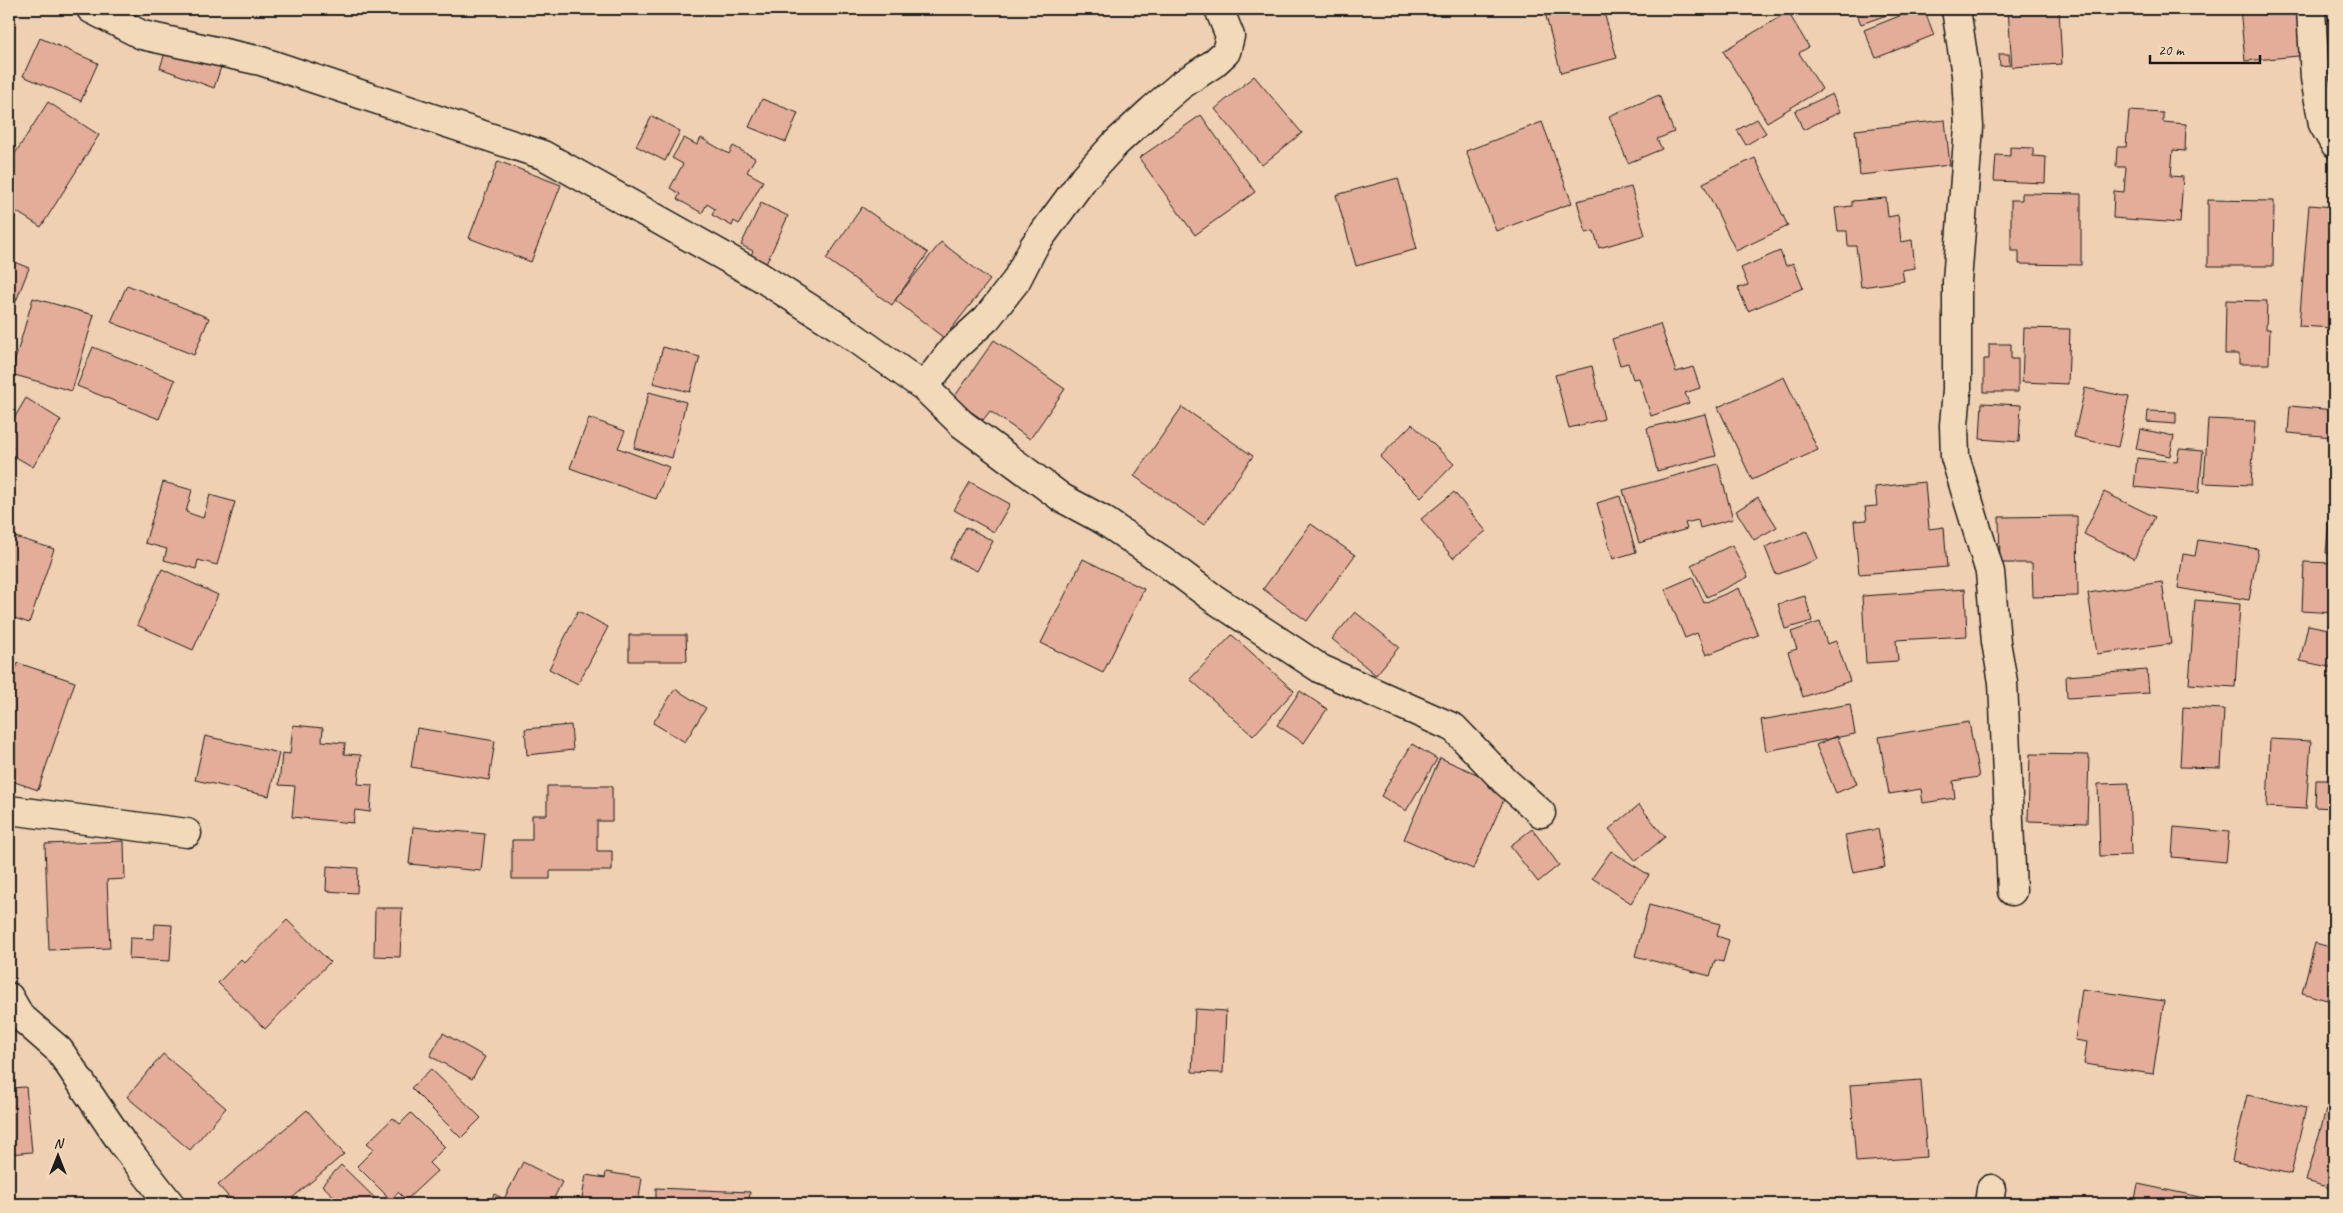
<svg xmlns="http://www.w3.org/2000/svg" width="2343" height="1213" font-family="Caveat,sans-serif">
<rect width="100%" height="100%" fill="#efd0b3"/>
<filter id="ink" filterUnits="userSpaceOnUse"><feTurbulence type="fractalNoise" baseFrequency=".02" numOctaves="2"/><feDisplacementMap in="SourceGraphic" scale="10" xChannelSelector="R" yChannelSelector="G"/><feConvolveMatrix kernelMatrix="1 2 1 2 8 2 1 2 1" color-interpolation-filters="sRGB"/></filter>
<g filter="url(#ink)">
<!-- building -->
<path fill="#e3ad99" stroke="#1c1c1c" d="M 1544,9 L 1603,9 L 1617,58 L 1561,73 Z
M 1855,9 L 1885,9 L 1887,15 L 1861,24 Z
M 1917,9 L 1924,9 L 1934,35 L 1876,58 L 1864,30 Z
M 2008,9 L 2059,9 L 2062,64 L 2012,67 Z
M 2240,9 L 2304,9 L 2309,55 L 2245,61 Z
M 1788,12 L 1809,47 L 1799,53 L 1822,89 L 1767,122 L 1723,51 Z
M 40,38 L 98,63 L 81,101 L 23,76 Z
M 167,47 L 221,67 L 214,88 L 160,68 Z
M 1999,54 L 2009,54 L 2010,65 L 2000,66 Z
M 1254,76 L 1302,133 L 1262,165 L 1215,109 Z
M 1832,94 L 1840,112 L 1803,130 L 1795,111 Z
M 1659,95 L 1674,132 L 1657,139 L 1662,149 L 1628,163 L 1609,116 Z
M 762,99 L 798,113 L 786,142 L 749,127 Z
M 48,102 L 99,135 L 41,227 L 9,207 L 9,163 Z
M 2129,111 L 2163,113 L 2163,122 L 2186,124 L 2185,151 L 2173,150 L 2171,176 L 2183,177 L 2180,223 L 2113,218 L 2114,191 L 2124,192 L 2126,167 L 2116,167 L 2117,147 L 2126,147 Z
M 1201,115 L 1255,192 L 1195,235 L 1139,158 Z
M 652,116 L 680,131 L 665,161 L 636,146 Z
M 1757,119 L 1766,133 L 1746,145 L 1737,130 Z
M 1945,120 L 1950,165 L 1860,175 L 1855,130 Z
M 1542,122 L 1572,203 L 1496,231 L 1466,151 Z
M 684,138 L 697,145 L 701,138 L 729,154 L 733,146 L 755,158 L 747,172 L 763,181 L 739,224 L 734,221 L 732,226 L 712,215 L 715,209 L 707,204 L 702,213 L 677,199 L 680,194 L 670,188 L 683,164 L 672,158 Z
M 2010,147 L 2033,148 L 2033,156 L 2046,157 L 2045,183 L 1994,181 L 1996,155 L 2010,156 Z
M 1755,158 L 1788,226 L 1736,251 L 1703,183 Z
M 498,161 L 561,185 L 531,262 L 469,238 Z
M 1398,178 L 1417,249 L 1356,266 L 1336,195 Z
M 1631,187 L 1645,235 L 1599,248 L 1594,231 L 1586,233 L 1577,201 Z
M 2022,193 L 2081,194 L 2081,265 L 2019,264 L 2019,251 L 2011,251 L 2011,200 L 2022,200 Z
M 1886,198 L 1888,217 L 1898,215 L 1901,242 L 1912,240 L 1915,268 L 1902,270 L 1904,281 L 1861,287 L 1856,246 L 1848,246 L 1847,231 L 1838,231 L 1835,208 L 1852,206 L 1852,201 Z
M 2208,200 L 2274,201 L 2273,266 L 2208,266 Z
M 761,203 L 788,216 L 765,266 L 749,259 L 753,251 L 741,245 Z
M 2309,205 L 2334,207 L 2334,328 L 2299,326 Z
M 862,207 L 928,253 L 892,305 L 826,259 Z
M 941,242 L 990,280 L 944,338 L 895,300 Z
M 1780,251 L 1786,266 L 1793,263 L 1803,288 L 1748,311 L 1738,288 L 1748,285 L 1741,268 Z
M 9,260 L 29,268 L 9,319 Z
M 127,285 L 209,318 L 194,355 L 111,322 Z
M 33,298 L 94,315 L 72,391 L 11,374 Z
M 2226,300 L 2267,301 L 2266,329 L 2270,329 L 2269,364 L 2239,364 L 2239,354 L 2225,354 Z
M 1660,324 L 1676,372 L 1693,367 L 1700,388 L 1685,393 L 1689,403 L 1651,416 L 1639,378 L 1633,379 L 1628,363 L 1620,365 L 1612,339 Z
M 2024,328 L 2070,329 L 2068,384 L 2022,382 Z
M 994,340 L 1065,389 L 1030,439 L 990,411 L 983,420 L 953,399 Z
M 1989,344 L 2011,344 L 2011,359 L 2018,359 L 2018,392 L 1984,392 L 1984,359 L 1989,359 Z
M 93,347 L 175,380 L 159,419 L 77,386 Z
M 663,347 L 700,357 L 690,392 L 653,383 Z
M 1592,366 L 1604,419 L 1569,428 L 1555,375 Z
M 1784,377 L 1818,450 L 1752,480 L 1718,407 Z
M 2085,388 L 2129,397 L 2118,447 L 2074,437 Z
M 649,392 L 686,402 L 672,458 L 634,448 Z
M 26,398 L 61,420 L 33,467 L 9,453 L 13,447 L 9,445 L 9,427 Z
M 1982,403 L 2021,405 L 2019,442 L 1980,439 Z
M 2290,406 L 2334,410 L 2334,437 L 2288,433 Z
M 1182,407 L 1253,456 L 1204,525 L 1134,476 Z
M 2148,411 L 2176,412 L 2176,424 L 2147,422 Z
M 1705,414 L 1716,456 L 1657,471 L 1647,428 Z
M 589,418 L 625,431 L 618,448 L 669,467 L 656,499 L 570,468 Z
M 2208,419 L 2255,421 L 2251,485 L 2204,483 Z
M 1412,424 L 1454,464 L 1421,498 L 1380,457 Z
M 2140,429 L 2174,436 L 2170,456 L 2136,449 Z
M 2179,449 L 2203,451 L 2199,493 L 2134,487 L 2137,458 L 2177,462 Z
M 1718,464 L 1733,519 L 1700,528 L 1698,520 L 1685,523 L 1687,529 L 1639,543 L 1623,490 Z
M 163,482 L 192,490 L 186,512 L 203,518 L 210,495 L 235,502 L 217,565 L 198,560 L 196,569 L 164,560 L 167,549 L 145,543 Z
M 970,482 L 1010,504 L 994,532 L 954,510 Z
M 1925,482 L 1929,529 L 1944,527 L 1947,567 L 1859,574 L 1854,521 L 1867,520 L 1865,507 L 1877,506 L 1875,487 Z
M 2332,487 L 2334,487 L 2334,554 L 2326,553 Z
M 1454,492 L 1486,531 L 1453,558 L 1421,519 Z
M 2104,492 L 2155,517 L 2134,559 L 2084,534 Z
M 1620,496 L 1636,552 L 1613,559 L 1597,503 Z
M 1758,497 L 1777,527 L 1754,540 L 1736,511 Z
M 2077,516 L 2078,596 L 2033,597 L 2032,563 L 2000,563 L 1999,517 Z
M 1311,524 L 1355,555 L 1307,621 L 1263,589 Z
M 966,527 L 993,541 L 977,571 L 950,558 Z
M 1807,531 L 1818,559 L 1776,575 L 1765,547 Z
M 9,535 L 54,549 L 29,623 L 9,616 Z
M 2198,540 L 2258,549 L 2249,600 L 2178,588 L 2183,554 L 2195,556 Z
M 1732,545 L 1748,577 L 1707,597 L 1691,565 Z
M 1083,559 L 1144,589 L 1103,673 L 1041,643 Z
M 2304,562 L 2334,563 L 2334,613 L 2302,611 Z
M 162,569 L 218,595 L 193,650 L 137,625 Z
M 1693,577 L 1704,603 L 1739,588 L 1758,635 L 1706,655 L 1697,633 L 1685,638 L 1665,589 Z
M 2162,582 L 2171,644 L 2097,654 L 2088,593 Z
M 1965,589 L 1967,636 L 1896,640 L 1898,661 L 1866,663 L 1862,596 Z
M 1805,596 L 1812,621 L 1785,629 L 1778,604 Z
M 2195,600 L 2240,604 L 2235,687 L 2189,684 Z
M 578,611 L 608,627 L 578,684 L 549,669 Z
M 1355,612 L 1399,647 L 1376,675 L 1332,639 Z
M 1820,622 L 1827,644 L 1836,641 L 1850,681 L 1803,697 L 1788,652 L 1797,649 L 1791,632 Z
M 2308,625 L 2334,630 L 2334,668 L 2300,661 Z
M 629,635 L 686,635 L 687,661 L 629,661 Z
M 1232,635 L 1294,691 L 1253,736 L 1190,679 Z
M 18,663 L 75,682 L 38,790 L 9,780 L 9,689 Z
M 2147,670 L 2149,693 L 2067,698 L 2066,676 Z
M 675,689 L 706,708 L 685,742 L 653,723 Z
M 1300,691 L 1327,709 L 1304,743 L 1277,725 Z
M 1850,704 L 1855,734 L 1766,751 L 1761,720 Z
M 2183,707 L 2224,709 L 2221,768 L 2180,767 Z
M 1969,722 L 1979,777 L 1953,781 L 1955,798 L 1923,803 L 1921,789 L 1889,794 L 1879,737 Z
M 293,725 L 323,728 L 322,741 L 345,743 L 344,754 L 361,755 L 358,784 L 372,785 L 370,812 L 355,810 L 353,823 L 292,817 L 295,786 L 279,785 L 282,753 L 290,754 Z
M 571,725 L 573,750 L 527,755 L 525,729 Z
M 417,728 L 495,741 L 489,780 L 411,767 Z
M 205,736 L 279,753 L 269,796 L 195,780 Z
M 1837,736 L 1857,784 L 1836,793 L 1816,745 Z
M 2270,739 L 2311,741 L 2306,809 L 2267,807 Z
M 1412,744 L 1437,759 L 1406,811 L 1381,796 Z
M 2030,754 L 2089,755 L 2087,823 L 2028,821 Z
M 1440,758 L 1509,788 L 1473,869 L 1404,839 Z
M 2316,780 L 2334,780 L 2334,808 L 2315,807 Z
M 2129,783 L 2131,855 L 2100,856 L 2098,784 Z
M 547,786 L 612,786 L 612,821 L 597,821 L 597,851 L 612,851 L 612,871 L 550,871 L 550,879 L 512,879 L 512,840 L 532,840 L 532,815 L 547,815 Z
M 1639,805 L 1665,837 L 1636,861 L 1609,829 Z
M 413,827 L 485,834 L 481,871 L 409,864 Z
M 2174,827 L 2229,832 L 2226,862 L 2172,857 Z
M 1532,829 L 1559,865 L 1538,882 L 1510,846 Z
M 1878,829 L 1885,867 L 1853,873 L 1845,835 Z
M 124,841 L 125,879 L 107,880 L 110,948 L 49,950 L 45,844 Z
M 1611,851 L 1649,875 L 1631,903 L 1592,878 Z
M 327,866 L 358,868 L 357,893 L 326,891 Z
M 1649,905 L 1720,924 L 1717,936 L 1729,940 L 1723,962 L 1715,960 L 1710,976 L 1635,956 Z
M 375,908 L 402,908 L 400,957 L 374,956 Z
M 287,920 L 330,962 L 265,1029 L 218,983 L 241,959 L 245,963 Z
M 155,924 L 172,925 L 170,961 L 129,959 L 130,938 L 154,939 Z
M 2315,943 L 2334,948 L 2334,972 L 2327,1000 L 2302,993 Z
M 2082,989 L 2164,1001 L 2153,1074 L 2084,1064 L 2087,1042 L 2075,1040 Z
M 1195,1009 L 1226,1011 L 1223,1073 L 1192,1072 Z
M 443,1033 L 485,1057 L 472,1079 L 430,1056 Z
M 163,1054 L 226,1108 L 190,1150 L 127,1097 Z
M 431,1069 L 481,1118 L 461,1138 L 411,1088 Z
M 1921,1080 L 1927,1157 L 1856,1162 L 1850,1085 Z
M 26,1087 L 32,1152 L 9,1154 L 9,1088 Z
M 2247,1095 L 2306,1108 L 2291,1174 L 2232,1161 Z
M 307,1110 L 344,1154 L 285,1204 L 235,1204 L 218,1185 Z
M 2326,1110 L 2334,1113 L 2334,1189 L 2306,1181 Z
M 411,1113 L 445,1147 L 429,1163 L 437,1171 L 406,1200 L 398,1192 L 391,1200 L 357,1166 L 374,1149 L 367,1143 L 393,1118 L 400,1124 Z
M 523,1162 L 562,1182 L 551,1204 L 489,1204 L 494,1194 L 504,1199 Z
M 341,1165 L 381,1204 L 342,1204 L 322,1185 Z
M 606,1172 L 642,1178 L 638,1204 L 581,1204 L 586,1175 L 605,1178 Z
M 2138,1184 L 2234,1204 L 2134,1204 Z
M 656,1188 L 750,1192 L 749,1204 L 656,1204 Z"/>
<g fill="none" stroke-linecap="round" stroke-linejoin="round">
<!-- street casing -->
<g stroke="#1c1c1c" stroke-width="31">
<path id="street" d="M 91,9 L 142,35 L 261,61 L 543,155 L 759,276 L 847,332 L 924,387 L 962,424 L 1062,498 L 1103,520 L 1165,562 L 1213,598 L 1321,669 L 1454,728 L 1505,781 L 1541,813
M 1956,9 L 1966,75 L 1969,127 L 1957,281 L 1957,390 L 1954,425 L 1955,457 L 1990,572 L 1996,642 L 2003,682 L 2012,891
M 2311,9 L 2315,78 L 2323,124 L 2334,143
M 924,387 L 953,349 L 987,318 L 1016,281 L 1034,246 L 1084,178 L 1115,144 L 1153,109 L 1181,85 L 1213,64 L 1226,52 L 1230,36 L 1219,9
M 9,810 L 187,833
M 9,997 L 20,1016 L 59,1050 L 122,1143 L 170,1204
M 1989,1204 L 1991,1189"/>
</g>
<!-- street -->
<use href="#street" stroke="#f2d9b9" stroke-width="28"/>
</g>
</g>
<!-- margin -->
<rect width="2343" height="1213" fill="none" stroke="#f2d9b9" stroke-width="30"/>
<rect x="15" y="15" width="2313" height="1183" fill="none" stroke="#1c1c1c" stroke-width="2" filter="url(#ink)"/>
<!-- north arrow -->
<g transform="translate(58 1156)" stroke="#f2d9b9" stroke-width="4" paint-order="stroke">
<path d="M0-4L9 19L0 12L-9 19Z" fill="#1c1c1c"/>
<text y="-8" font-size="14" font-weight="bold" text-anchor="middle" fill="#1c1c1c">N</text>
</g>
<!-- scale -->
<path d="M2150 55v8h110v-8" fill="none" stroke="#1c1c1c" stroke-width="2.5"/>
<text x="2158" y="55" font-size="15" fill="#1c1c1c" stroke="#f2d9b9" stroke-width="4" paint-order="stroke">20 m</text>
</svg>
